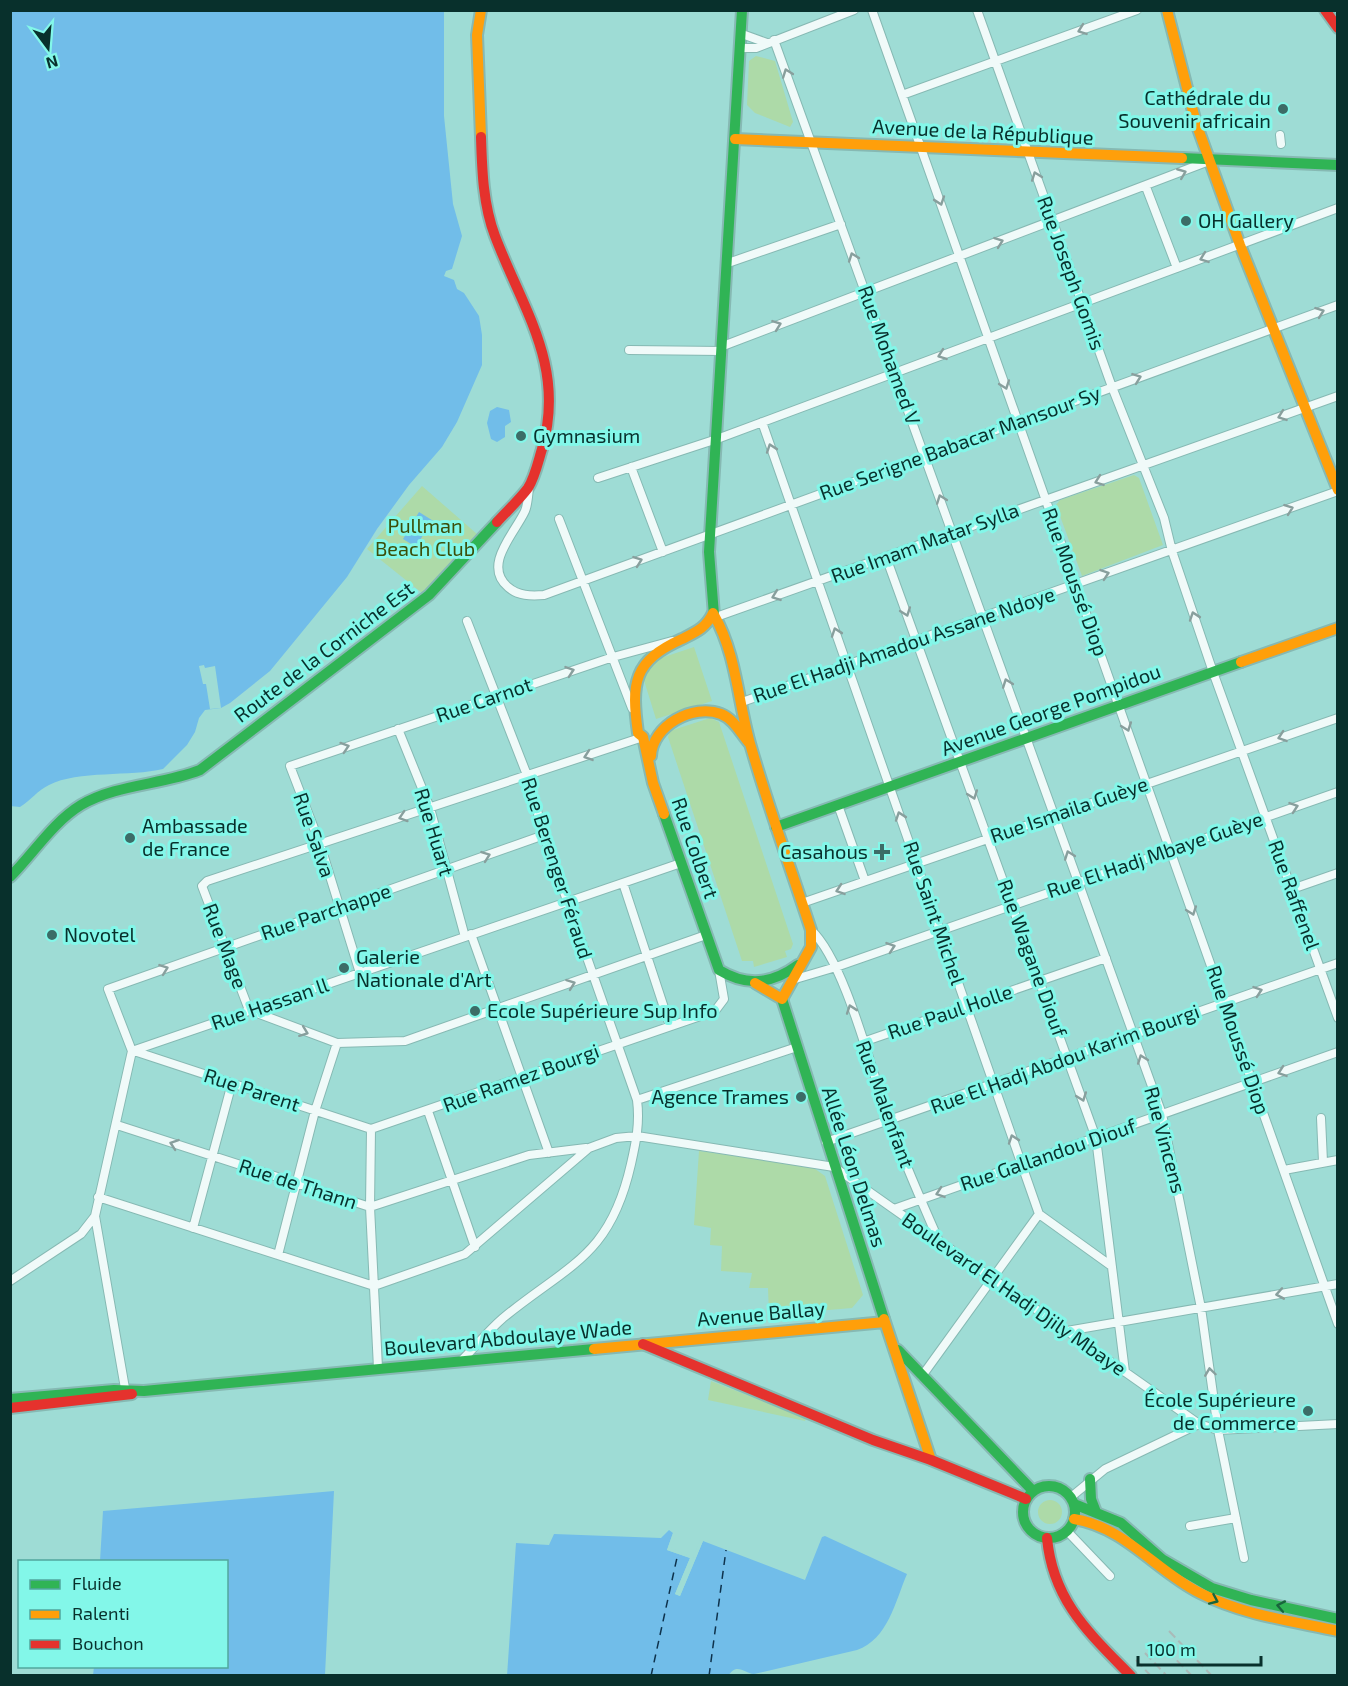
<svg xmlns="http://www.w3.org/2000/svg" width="1348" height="1686" font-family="'Exo 2',sans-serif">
<rect width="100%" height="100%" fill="#9edcd5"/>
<!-- green -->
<path fill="#addaa8" d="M 756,56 L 775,61 L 793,122 L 790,127 L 755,113 L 747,105 L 749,61 Z
M 1134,475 L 1139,478 L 1163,545 L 1082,576 L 1056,505 L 1060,500 Z
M 422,486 L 477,534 L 422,593 L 367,549 Z
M 694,647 L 712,701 L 656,719 L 642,674 L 661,658 Z
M 710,718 L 719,722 L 793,944 L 791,949 L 785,951 L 787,957 L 754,967 L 753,961 L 742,961 L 668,737 L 670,731 Z
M 699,1151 L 811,1166 L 825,1176 L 863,1295 L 852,1308 L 769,1315 L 768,1288 L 749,1288 L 752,1273 L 721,1271 L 722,1246 L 710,1245 L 711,1228 L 694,1225 Z
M 711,1381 L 806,1418 L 805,1421 L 708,1400 Z
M1038 1512a12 12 0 1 1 24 0a12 12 0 1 1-24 0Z"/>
<!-- water -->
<path fill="#71bde9" d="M 10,11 L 444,11 L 444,116 L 453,204 L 462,236 L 452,269 L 446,271 L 444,276 L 454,280 L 457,289 L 464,293 L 479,316 L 482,335 L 482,365 L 457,422 L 442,447 L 409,485 L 377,529 L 347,577 L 270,671 L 230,703 L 221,708 L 205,710 L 199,718 L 195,732 L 187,745 L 163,769 C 131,777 78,770 49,785 C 38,790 30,801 20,807 L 10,806 Z
M 497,407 L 509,410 L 511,422 L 505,426 L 505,437 L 497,442 L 491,439 L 487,423 L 490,411 Z
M 419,512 L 435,522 L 432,526 L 429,525 L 416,547 L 403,539 Z
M 334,1491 L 325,1675 L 93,1675 L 94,1667 L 226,1666 L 226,1562 L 100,1561 L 103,1511 Z
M 669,1530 L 673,1533 L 667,1550 L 690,1558 L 675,1594 L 680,1596 L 703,1541 L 805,1580 L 822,1537 L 825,1536 L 907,1574 C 895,1602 888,1639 857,1650 L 754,1674 C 744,1673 737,1662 728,1676 L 507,1676 L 516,1543 L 549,1545 L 554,1534 L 661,1538 Z"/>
<!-- pier -->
<path fill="#9edcd5" d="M 204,665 L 205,668 L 215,666 L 221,708 L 210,709 L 206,684 L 203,684 L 199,666 Z
M 673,1533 L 676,1533 L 671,1548 L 693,1558 L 700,1540 L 703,1541 L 680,1596 L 675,1594 L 690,1558 L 667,1550 Z"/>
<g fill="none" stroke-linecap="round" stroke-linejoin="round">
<!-- ferry -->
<path stroke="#0e324c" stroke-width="1.5" stroke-dasharray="8 6" stroke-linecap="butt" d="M 651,1676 L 678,1553
M 709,1676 L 726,1550"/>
<!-- street casing -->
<g stroke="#86b9b3" stroke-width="10">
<path id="street" d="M 872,10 L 1338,1324
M 977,10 L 1112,387 L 1164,518 L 1172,551 L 1213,672 L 1338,1018
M 742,34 L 767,43
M 774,40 L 1162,1114 L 1201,1308 L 1218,1430 L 1244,1558
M 741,48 L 756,48 L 854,10
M 902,95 L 1137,10
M 1280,135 L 1281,144
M 1146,187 L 1177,268
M 728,263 L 841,224
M 723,346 L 1209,161
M 629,350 L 722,351
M 762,422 L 1039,1214
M 631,467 L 663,552
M 598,478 L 717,439 L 1338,208
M 529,488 C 528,495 528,504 525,511 C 515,533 482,565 508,587 C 518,596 531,596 544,595 L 1338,305
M 559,519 L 632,708
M 886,557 L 1096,1138 L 1125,1372
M 716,617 L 1338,396
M 742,702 L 1338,491
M 398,729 L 430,808 L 465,937
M 643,737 L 207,881 L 202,886 L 249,1010 L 337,1043 L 405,1041 L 706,935
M 838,805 L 865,881
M 623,883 L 670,1026
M 1292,889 L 1338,873
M 802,903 L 1338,718
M 811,930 C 845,961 872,1073 889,1120 C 903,1160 921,1200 938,1239
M 471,934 L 549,1153
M 360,973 L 320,844 L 290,766 L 613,657 L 672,641
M 792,980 L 836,967 L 1338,792
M 863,1042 L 1106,958
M 132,1051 L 681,863
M 132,1051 L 108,989 L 544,835
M 134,1051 L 371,1129
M 637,1100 L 797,1047
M 428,1111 L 475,1247
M 1321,1118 L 1323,1162
M 117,1125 L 370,1207 L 529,1155 L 586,1148
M 371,1129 L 715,1011 L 724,999 L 719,970
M 371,1129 L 370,1207 L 378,1368
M 826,1142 L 1338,963
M 1284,1170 L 1338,1160
M 98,1197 L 374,1286 L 465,1254 L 589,1148 L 616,1138 L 637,1136 L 834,1167 L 1199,1424 L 1218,1430 L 1338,1424
M 894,1209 L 1338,1052
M 1039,1214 L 1110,1265
M 193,1228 L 232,1083
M 278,1255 L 315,1111 L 337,1043
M 10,1281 L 81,1234 L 95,1216
M 1067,1331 L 1338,1284
M 461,1361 C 475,1347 488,1331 503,1318 C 569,1264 610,1257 631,1164 C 636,1142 640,1123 637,1100 L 544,835 L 527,775 L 467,621
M 922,1376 L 1039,1214
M 126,1394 L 95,1216 L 132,1051
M 1071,1497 L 1105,1469 L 1199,1424
M 1190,1526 L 1236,1518
M 1067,1531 L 1110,1576"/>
</g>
<!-- fast casing -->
<g stroke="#86b9b3" stroke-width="14">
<path id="fast" d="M 1182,158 L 1338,165
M 714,615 L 709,552 L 742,10
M 664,814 L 719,970 C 747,987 772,984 798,965
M 776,827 L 1241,662
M 10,877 C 33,854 53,822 81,805 C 117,784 162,785 200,770 L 429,595 L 497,522
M 782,999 L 884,1319
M 898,1350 L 1033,1491
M 10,1399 L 114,1390 L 144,1391 L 594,1349
M 1090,1479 L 1091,1499 L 1096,1512
M1023 1512a26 26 0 1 1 52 0a26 26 0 1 1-52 0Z
M 1074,1504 L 1121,1523 L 1162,1559 L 1212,1588 L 1251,1600 L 1338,1619"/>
</g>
<!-- slow casing -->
<g stroke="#86b9b3" stroke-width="14">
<path id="slow" d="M 481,10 L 477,35 L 481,137
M 1167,10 L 1196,123 L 1240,245 L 1338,490
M 735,139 L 1182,158
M 714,615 C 737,655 738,704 751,747 C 769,809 791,869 811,930 L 811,947 L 782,999
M 1241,662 L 1338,628
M 651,756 C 652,726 693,703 721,714 C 734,719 741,734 750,744
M 664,814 L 653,783 L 643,737 L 638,733 C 631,683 633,661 682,639 C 696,632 706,628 713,613
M 755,983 L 782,999
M 884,1319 L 931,1460
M 594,1349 L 885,1322
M 1074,1519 C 1125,1527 1156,1571 1200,1593 C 1243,1615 1292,1621 1338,1631"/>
</g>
<!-- jam casing -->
<g stroke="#86b9b3" stroke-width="14">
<path id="jam" d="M 1325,10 L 1338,28
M 481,137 C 482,169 483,205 495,236 C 523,310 566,366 542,449 C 538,462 535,477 528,488 C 519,500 507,511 497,522
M 643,1344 L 873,1440 L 931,1460 L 1026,1499
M 10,1408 L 132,1394
M 1047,1538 C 1053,1601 1089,1633 1131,1676"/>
</g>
<!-- street -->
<use href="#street" stroke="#f0faf9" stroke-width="8"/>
<!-- fast -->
<use href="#fast" stroke="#30b455" stroke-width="10"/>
<!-- slow -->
<use href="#slow" stroke="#ff9f0a" stroke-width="10"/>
<!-- jam -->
<use href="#jam" stroke="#e5322d" stroke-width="10"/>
<!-- rail -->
<path stroke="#aabab8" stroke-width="2" stroke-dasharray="9 4.5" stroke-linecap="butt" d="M 1169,1631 L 1212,1676
M 1158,1641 L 1192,1676
M 1145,1653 L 1167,1676
M 1136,1660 L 1151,1676"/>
</g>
<!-- one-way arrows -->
<defs><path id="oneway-chevron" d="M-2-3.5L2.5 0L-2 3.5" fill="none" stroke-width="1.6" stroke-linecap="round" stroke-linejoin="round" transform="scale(1.5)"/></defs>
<g stroke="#889f9d">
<use href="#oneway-chevron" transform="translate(1082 30) rotate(160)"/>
<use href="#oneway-chevron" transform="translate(787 73) rotate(-110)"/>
<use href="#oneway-chevron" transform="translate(1182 173) rotate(-22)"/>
<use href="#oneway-chevron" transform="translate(1036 176) rotate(-110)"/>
<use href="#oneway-chevron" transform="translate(940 201) rotate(71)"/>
<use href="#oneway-chevron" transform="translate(999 242) rotate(-20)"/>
<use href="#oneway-chevron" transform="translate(853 257) rotate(-110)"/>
<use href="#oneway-chevron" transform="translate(1204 258) rotate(160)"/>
<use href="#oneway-chevron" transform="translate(1320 312) rotate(-20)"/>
<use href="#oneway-chevron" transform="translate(777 325) rotate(-20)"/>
<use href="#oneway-chevron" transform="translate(942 355) rotate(160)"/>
<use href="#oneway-chevron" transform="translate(1137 378) rotate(-20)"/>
<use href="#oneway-chevron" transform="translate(1005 385) rotate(70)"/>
<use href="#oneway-chevron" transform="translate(1282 416) rotate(160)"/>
<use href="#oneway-chevron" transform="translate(771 448) rotate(-109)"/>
<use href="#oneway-chevron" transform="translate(1099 481) rotate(160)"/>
<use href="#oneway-chevron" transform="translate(941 499) rotate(-110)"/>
<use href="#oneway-chevron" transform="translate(1289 509) rotate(-20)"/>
<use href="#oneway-chevron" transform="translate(638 561) rotate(-20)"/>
<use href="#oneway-chevron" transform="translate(1105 574) rotate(-19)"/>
<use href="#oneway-chevron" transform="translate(776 596) rotate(160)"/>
<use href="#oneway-chevron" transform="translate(906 612) rotate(70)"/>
<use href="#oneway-chevron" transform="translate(1194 616) rotate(-109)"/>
<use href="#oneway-chevron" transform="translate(836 632) rotate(-109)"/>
<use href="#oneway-chevron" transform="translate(570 671) rotate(-19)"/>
<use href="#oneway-chevron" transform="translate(1007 683) rotate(-110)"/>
<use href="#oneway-chevron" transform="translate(1127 727) rotate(70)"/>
<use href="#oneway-chevron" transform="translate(1282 737) rotate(161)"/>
<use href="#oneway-chevron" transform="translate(345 747) rotate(-18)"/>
<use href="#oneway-chevron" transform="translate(588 756) rotate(161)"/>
<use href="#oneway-chevron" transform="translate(973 795) rotate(70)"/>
<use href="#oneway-chevron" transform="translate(1294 807) rotate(-19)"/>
<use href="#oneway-chevron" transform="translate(900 816) rotate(-109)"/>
<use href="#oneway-chevron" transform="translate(403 817) rotate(162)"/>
<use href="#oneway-chevron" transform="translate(1069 855) rotate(-110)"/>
<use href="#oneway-chevron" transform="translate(486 856) rotate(-20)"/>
<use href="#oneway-chevron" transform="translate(840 890) rotate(161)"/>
<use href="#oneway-chevron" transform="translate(1192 911) rotate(70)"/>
<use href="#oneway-chevron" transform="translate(891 947) rotate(-19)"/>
<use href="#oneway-chevron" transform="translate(164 969) rotate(-20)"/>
<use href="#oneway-chevron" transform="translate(571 984) rotate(-20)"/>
<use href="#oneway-chevron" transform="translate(1258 991) rotate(-19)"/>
<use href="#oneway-chevron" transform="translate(851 1009) rotate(-109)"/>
<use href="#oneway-chevron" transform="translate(304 1032) rotate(21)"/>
<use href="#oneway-chevron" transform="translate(1142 1059) rotate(-110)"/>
<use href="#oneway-chevron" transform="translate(1282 1072) rotate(161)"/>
<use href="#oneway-chevron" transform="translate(1082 1097) rotate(70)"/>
<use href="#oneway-chevron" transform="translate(1013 1139) rotate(-109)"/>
<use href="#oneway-chevron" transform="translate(174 1144) rotate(-161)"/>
<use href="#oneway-chevron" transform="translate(940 1193) rotate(161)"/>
<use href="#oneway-chevron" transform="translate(1280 1294) rotate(170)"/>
<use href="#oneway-chevron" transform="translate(1210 1372) rotate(-98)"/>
</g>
<g stroke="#18653c">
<use href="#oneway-chevron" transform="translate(1214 1600) rotate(24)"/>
<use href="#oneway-chevron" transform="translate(1281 1606) rotate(-169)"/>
</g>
<!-- markers -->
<g fill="#3c6c67" stroke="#83f7e9" stroke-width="2">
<circle cx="1283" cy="109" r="6"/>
<circle cx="1186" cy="221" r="6"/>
<circle cx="521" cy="436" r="6"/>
<circle cx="130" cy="838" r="6"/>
<path d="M879 843h6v6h6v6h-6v6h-6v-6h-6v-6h6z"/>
<circle cx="52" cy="935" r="6"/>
<circle cx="344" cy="968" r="6"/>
<circle cx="475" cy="1011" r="6"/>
<circle cx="801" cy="1097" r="6"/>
<circle cx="1308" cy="1411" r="6"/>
</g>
<g text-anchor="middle" stroke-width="6" stroke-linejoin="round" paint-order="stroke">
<!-- poi labels -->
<g font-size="20" fill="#08302c" stroke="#83f7e9" text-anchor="start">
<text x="1271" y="105" text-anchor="end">Cathédrale du<tspan x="1271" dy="23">Souvenir africain</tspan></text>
<text x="1198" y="228">OH Gallery</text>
<text x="533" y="443">Gymnasium</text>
<text x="142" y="833">Ambassade<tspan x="142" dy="23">de France</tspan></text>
<text x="868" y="859" text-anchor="end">Casahous</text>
<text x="64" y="942">Novotel</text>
<text x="356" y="964">Galerie<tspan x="356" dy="23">Nationale d'Art</tspan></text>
<text x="487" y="1018">Ecole Supérieure Sup Info</text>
<text x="789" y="1104" text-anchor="end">Agence Trames</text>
<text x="1296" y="1407" text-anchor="end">École Supérieure<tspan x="1296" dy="23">de Commerce</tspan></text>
</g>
<!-- street labels -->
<g font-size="20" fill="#08302c" stroke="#83f7e9">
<text transform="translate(983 132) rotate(3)" y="7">Avenue de la République</text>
<text transform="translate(1071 273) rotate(70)" y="7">Rue Joseph Gomis</text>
<text transform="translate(889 355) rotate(70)" y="7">Rue Mohamed V</text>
<text transform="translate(960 443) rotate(-20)" y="7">Rue Serigne Babacar Mansour Sy</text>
<text transform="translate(925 543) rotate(-20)" y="7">Rue Imam Matar Sylla</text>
<text transform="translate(1075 582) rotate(70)" y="7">Rue Moussé Diop</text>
<text transform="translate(904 645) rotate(-19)" y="7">Rue El Hadji Amadou Assane Ndoye</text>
<text transform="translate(324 652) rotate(-37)" y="7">Route de la Corniche Est</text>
<text transform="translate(484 700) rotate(-19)" y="7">Rue Carnot</text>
<text transform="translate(1051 710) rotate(-20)" y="7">Avenue George Pompidou</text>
<text transform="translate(1069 810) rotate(-19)" y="7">Rue Ismaila Guèye</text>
<text transform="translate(434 832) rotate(73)" y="7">Rue Huart</text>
<text transform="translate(314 835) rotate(71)" y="7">Rue Salva</text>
<text transform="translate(695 848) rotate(71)" y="7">Rue Colbert</text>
<text transform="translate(1155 855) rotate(-19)" y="7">Rue El Hadj Mbaye Guèye</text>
<text transform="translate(557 868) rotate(72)" y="7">Rue Berenger Féraud</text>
<text transform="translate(1294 895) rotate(70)" y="7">Rue Raffenel</text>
<text transform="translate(326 912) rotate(-19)" y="7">Rue Parchappe</text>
<text transform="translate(934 913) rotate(71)" y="7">Rue Saint Michel</text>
<text transform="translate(225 946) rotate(69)" y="7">Rue Mage</text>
<text transform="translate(1032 958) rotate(70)" y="7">Rue Wagane Diouf</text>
<text transform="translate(270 1004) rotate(-19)" y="7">Rue Hassan ll</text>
<text transform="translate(950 1012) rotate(-19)" y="7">Rue Paul Holle</text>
<text transform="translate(1238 1040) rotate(71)" y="7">Rue Moussé Diop</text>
<text transform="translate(1065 1059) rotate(-20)" y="7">Rue El Hadj Abdou Karim Bourgi</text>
<text transform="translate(521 1078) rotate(-20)" y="7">Rue Ramez Bourgi</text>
<text transform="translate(252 1090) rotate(18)" y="7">Rue Parent</text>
<text transform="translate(885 1104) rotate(70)" y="7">Rue Malenfant</text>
<text transform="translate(1165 1140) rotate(75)" y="7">Rue Vincens</text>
<text transform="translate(1048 1155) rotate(-19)" y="7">Rue Gallandou Diouf</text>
<text transform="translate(854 1167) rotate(72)" y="7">Allée Léon Delmas</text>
<text transform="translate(298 1184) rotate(18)" y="7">Rue de Thann</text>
<text transform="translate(1014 1294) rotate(35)" y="7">Boulevard El Hadj Djily Mbaye</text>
<text transform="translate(761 1314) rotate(-5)" y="7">Avenue Ballay</text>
<text transform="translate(508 1338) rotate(-5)" y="7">Boulevard Abdoulaye Wade</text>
</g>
<!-- park labels -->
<g font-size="20" fill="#3b4e09" stroke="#83f7e9">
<text x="425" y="533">Pullman<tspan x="425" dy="23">Beach Club</tspan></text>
</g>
</g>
<!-- border -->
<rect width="1348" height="1686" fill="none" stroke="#08302c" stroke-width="24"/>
<!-- legend -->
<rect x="18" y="1560" width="210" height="108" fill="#83f7e9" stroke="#52a79d" stroke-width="1.5"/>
<rect x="30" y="1580" width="30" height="9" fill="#30b455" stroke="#52a79d" stroke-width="1.5"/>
<text x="72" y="1590" font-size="18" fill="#08302c">Fluide</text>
<rect x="30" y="1610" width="30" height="9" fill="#ff9f0a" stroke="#52a79d" stroke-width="1.5"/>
<text x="72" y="1620" font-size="18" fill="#08302c">Ralenti</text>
<rect x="30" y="1640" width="30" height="9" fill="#e5322d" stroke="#52a79d" stroke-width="1.5"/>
<text x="72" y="1650" font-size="18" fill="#08302c">Bouchon</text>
<!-- north arrow -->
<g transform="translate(48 48) rotate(164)" stroke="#83f7e9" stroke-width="4.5" paint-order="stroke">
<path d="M0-4.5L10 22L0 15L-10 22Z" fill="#08302c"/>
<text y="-9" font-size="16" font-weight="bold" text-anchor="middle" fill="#08302c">N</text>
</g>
<!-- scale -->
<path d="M1138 1656v9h123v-9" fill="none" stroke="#08302c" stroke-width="3"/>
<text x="1147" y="1656" font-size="18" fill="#08302c" stroke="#83f7e9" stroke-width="4.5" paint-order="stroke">100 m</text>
</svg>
